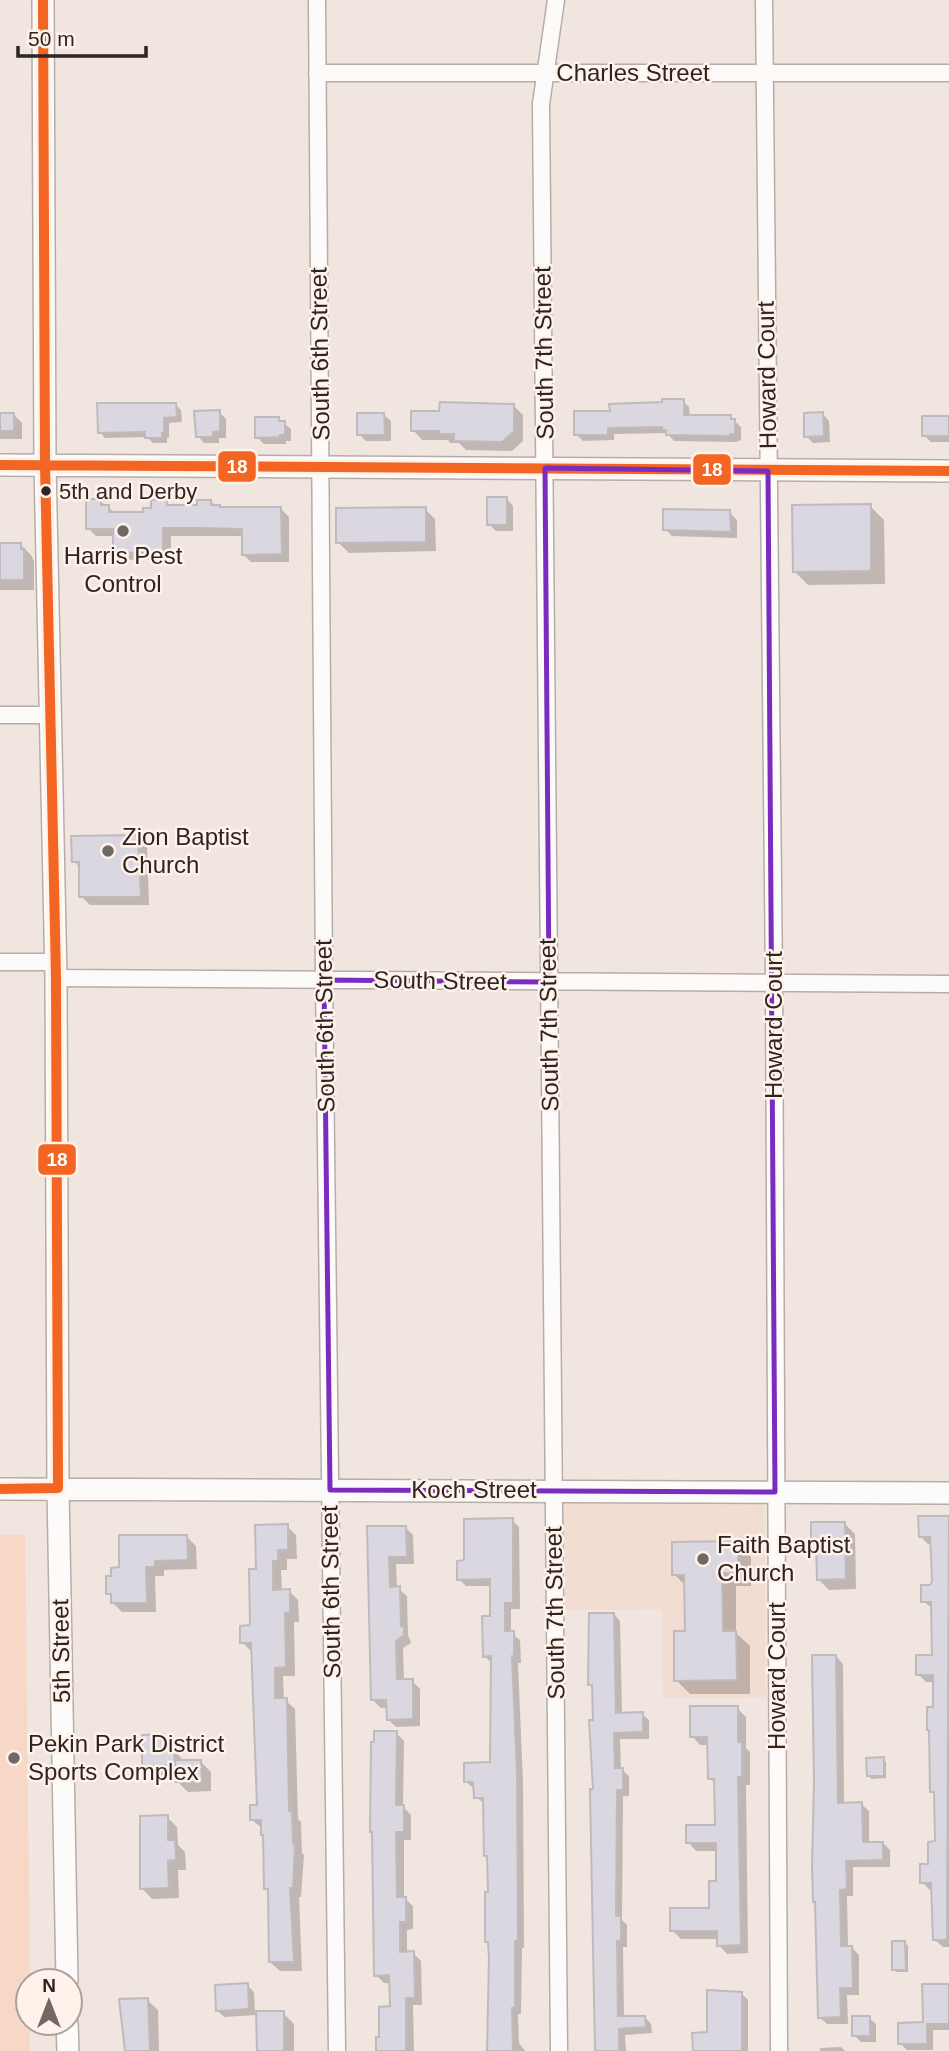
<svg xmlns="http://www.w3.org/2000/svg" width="949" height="2051" font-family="Helvetica,sans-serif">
<rect width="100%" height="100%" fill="#f0e5df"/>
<!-- built -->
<path fill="#f2ddd2" d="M 764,1500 L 766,1697 L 663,1698 L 662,1609 L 563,1610 L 562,1502 Z"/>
<!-- garden -->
<path fill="#f7d7c5" d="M 0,1535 L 25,1535 L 30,1981 L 28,2023 L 30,2023 L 30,2051 L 0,2051 Z"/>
<!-- shadow -->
<path fill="#0003" d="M 0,401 L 0,414 L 13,414 L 22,423 L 22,439 L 0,439 Z
M 683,401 L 689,407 L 690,417 L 730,417 L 741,427 L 741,440 L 736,442 L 674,441 L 667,433 L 614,434 L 614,440 L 583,441 L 576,434 L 611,412 Z
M 176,405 L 181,410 L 182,422 L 169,423 L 169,438 L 167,438 L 167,443 L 153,443 L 147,437 L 105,438 L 100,432 Z
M 514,406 L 523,415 L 523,441 L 512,451 L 466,450 L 459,443 L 450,443 L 448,440 L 422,440 L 413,430 L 441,412 Z
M 219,412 L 226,419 L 226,438 L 219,438 L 219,443 L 204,443 L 198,436 Z
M 823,414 L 829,421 L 830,442 L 813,443 L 806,436 Z
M 384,415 L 391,421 L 391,441 L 366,441 L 359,434 Z
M 949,418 L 949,442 L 931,442 L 924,435 Z
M 279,419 L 291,429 L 291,441 L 286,441 L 286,444 L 264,444 L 257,437 Z
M 507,499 L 513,506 L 513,531 L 496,531 L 489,524 Z
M 100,501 L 115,513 L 145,514 L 166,502 L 171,506 L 199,506 L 211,502 L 221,509 L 281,509 L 289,517 L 289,562 L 251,562 L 243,554 L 243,536 L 171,536 L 171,559 L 122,560 L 114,552 L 115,536 L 96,536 L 88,528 Z
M 870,506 L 884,520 L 885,584 L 808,585 L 794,571 Z
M 425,509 L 435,519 L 436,551 L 349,553 L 338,542 Z
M 730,513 L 737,520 L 737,538 L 672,536 L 665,529 Z
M 0,545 L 21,545 L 31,555 L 34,561 L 34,590 L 0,590 Z
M 138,837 L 147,846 L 149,905 L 90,905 L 81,896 L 81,869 L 74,861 Z
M 920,1518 L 949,1518 L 949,1947 L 943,1947 L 935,1940 L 933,1890 L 930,1890 L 922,1882 L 930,1866 L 936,1843 L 936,1795 L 931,1791 L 930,1731 L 935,1709 L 935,1682 L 926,1682 L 918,1674 L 934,1657 L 933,1609 L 923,1601 L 933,1582 L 932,1544 L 928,1544 L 920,1536 Z
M 512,1520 L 519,1527 L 520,1609 L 511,1609 L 511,1633 L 520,1640 L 521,1663 L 518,1663 L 523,1783 L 524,1948 L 522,1948 L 521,2014 L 518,2014 L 519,2043 L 525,2051 L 490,2051 L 490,1945 L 487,1942 L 489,1859 L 486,1855 L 485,1804 L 476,1797 L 475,1789 L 466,1782 L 492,1764 L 492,1663 L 484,1656 L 492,1618 L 492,1586 L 466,1586 L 459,1579 L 466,1562 Z
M 845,1524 L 855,1534 L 856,1589 L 829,1590 L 818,1579 L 818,1547 L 813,1542 Z
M 287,1526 L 296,1535 L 297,1559 L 287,1559 L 287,1570 L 281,1570 L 282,1591 L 289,1591 L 298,1600 L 299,1622 L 294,1622 L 295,1676 L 283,1676 L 284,1699 L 295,1709 L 298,1819 L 301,1822 L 302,1853 L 304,1855 L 301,1897 L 299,1897 L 302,1971 L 280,1971 L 270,1962 L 270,1891 L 266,1888 L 263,1829 L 252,1820 L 259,1807 L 251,1651 L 242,1642 L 252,1627 L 257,1571 Z
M 368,1528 L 406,1528 L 413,1535 L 414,1564 L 396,1564 L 397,1588 L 407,1596 L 408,1635 L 411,1643 L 403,1648 L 404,1681 L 412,1681 L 420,1689 L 420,1726 L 396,1727 L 388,1719 L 388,1707 L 381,1708 L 373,1700 Z
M 186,1536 L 196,1546 L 197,1569 L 164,1570 L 164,1576 L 155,1576 L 156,1612 L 122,1612 L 113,1603 L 113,1598 L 108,1593 L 113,1577 L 121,1569 Z
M 737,1543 L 751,1557 L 751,1586 L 736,1586 L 736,1633 L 750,1646 L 750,1694 L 690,1694 L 676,1680 L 687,1633 L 686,1586 L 674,1574 Z
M 614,1614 L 620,1621 L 622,1714 L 642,1714 L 649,1720 L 649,1739 L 620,1739 L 621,1769 L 629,1776 L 629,1796 L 623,1796 L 622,1920 L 627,1925 L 627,1947 L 623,1947 L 624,2018 L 645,2017 L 651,2024 L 652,2033 L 625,2035 L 626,2051 L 597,2051 L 594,1688 L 590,1684 Z
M 836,1656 L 843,1664 L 844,1804 L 861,1804 L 869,1811 L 869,1843 L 883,1843 L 890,1850 L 890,1867 L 853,1867 L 853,1896 L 847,1896 L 848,1948 L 851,1947 L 859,1955 L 859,1995 L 847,1995 L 848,2024 L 827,2024 L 819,2017 Z
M 737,1708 L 746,1717 L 746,1748 L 750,1752 L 750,1785 L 746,1785 L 748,1953 L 727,1954 L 719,1945 L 718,1939 L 681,1939 L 672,1930 L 711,1909 L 718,1883 L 718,1851 L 696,1851 L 688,1842 L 717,1827 L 716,1785 L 710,1778 L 709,1745 L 700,1745 L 692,1736 Z
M 396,1733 L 404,1741 L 403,1807 L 411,1815 L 411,1840 L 404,1840 L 404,1898 L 413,1906 L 413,1929 L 407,1930 L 407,1953 L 413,1953 L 421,1961 L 422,2005 L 413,2005 L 414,2051 L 378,2051 L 392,2008 L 391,1983 L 384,1983 L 376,1975 Z
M 164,1736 L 184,1762 L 200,1761 L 211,1772 L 211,1791 L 188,1792 L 177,1781 L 177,1775 L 154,1776 L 144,1765 Z
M 883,1759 L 886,1762 L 886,1778 L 871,1779 L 869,1776 Z
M 167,1817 L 177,1827 L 178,1845 L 185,1852 L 186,1870 L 178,1870 L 179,1898 L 152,1899 L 142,1888 Z
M 905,1943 L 908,1946 L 908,1972 L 897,1972 L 894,1969 Z
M 247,1985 L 254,1992 L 255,2013 L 283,2013 L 294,2024 L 294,2051 L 258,2051 L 258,2015 L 224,2017 L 217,2010 Z
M 949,1986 L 949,2030 L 933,2030 L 933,2050 L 907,2050 L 900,2043 L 925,2024 Z
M 741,1993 L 748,2000 L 748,2051 L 694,2051 Z
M 147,2000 L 158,2010 L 159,2051 L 128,2051 Z
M 869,2018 L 876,2024 L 876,2042 L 861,2042 L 854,2035 Z
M 841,2047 L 845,2051 L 820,2051 L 820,2048 Z"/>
<!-- building -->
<path fill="#dbd7e0" stroke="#bfbabb" stroke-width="2" d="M 662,399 L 684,399 L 684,415 L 731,415 L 731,419 L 735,419 L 735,434 L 730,434 L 730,436 L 666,435 L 666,430 L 662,430 L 662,427 L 608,428 L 608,435 L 574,435 L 574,411 L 610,411 L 609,404 L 662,402 Z
M 440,402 L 514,404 L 514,431 L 502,442 L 454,441 L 454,434 L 439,434 L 439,431 L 411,431 L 411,411 L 439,411 Z
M 97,403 L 176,403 L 177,417 L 164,418 L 164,433 L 162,433 L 162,438 L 145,438 L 145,432 L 98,433 Z
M 220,410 L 220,431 L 213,432 L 213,437 L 196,437 L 194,411 Z
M 823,412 L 824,436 L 804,437 L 804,413 Z
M 0,413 L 14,413 L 14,431 L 0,431 Z
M 357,413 L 384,413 L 385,435 L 357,435 Z
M 922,416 L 949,416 L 949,436 L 922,436 Z
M 255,417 L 279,417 L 279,421 L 285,421 L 285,435 L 280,435 L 280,437 L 255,438 Z
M 487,497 L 507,497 L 507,525 L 487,525 Z
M 86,499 L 101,499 L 101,505 L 109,505 L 109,512 L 143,512 L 143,508 L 151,508 L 151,500 L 167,500 L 167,505 L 197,505 L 197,500 L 211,500 L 211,505 L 220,505 L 220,507 L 281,507 L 282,554 L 242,555 L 242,529 L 197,528 L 163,528 L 163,552 L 113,553 L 113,529 L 86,529 Z
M 871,504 L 871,571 L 793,572 L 792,505 Z
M 426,507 L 426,542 L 336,543 L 336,508 Z
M 663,509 L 730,510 L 731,532 L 663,530 Z
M 0,543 L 21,543 L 21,549 L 24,549 L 24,580 L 0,580 Z
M 138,835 L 141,897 L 79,897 L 79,862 L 72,862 L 71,836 Z
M 918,1516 L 949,1516 L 947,1940 L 933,1940 L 931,1883 L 920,1883 L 920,1864 L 928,1864 L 928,1842 L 935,1841 L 934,1792 L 930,1792 L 929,1730 L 927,1730 L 927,1707 L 933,1707 L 933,1675 L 916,1675 L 916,1655 L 932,1655 L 931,1602 L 921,1602 L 921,1585 L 930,1585 L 932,1582 L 931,1554 L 930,1537 L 919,1537 Z
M 513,1518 L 513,1603 L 505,1603 L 505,1631 L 514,1631 L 514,1656 L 512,1656 L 517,1774 L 518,1941 L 515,1941 L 515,2008 L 512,2008 L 513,2051 L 487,2051 L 489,1958 L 488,1942 L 485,1942 L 485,1892 L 488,1892 L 487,1856 L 484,1856 L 483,1798 L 474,1798 L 473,1782 L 464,1782 L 464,1763 L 490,1762 L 491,1656 L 483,1657 L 482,1616 L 490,1616 L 490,1579 L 457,1580 L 457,1561 L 464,1560 L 464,1519 Z
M 811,1522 L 845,1522 L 846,1579 L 817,1580 L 816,1543 L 811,1543 Z
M 288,1524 L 288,1550 L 278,1550 L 278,1561 L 273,1561 L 273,1590 L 290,1589 L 290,1613 L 285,1613 L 286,1667 L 275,1668 L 275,1698 L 287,1698 L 289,1811 L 292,1811 L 293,1844 L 295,1844 L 293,1888 L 290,1888 L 294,1962 L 269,1962 L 268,1889 L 264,1889 L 263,1835 L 261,1835 L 261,1820 L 250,1820 L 250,1805 L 257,1805 L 251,1643 L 240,1643 L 240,1626 L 250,1625 L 249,1569 L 256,1569 L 255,1525 Z
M 367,1526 L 406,1526 L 407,1557 L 389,1557 L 390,1587 L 400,1586 L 401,1626 L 404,1628 L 404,1635 L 396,1641 L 397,1679 L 413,1679 L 413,1719 L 387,1720 L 386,1700 L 371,1700 Z
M 119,1535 L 187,1535 L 188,1560 L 155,1561 L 155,1567 L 146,1567 L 147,1603 L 111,1603 L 111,1594 L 106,1594 L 106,1576 L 111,1576 L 111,1568 L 119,1567 Z
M 738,1541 L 738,1573 L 722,1573 L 723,1631 L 736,1631 L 737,1680 L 674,1681 L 674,1631 L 685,1631 L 684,1575 L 672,1575 L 672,1542 Z
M 589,1613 L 614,1613 L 616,1713 L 643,1712 L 643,1732 L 614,1733 L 615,1768 L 623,1768 L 623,1790 L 617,1790 L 616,1916 L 621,1916 L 621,1941 L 617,1941 L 618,2016 L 645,2016 L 646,2027 L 619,2029 L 619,2051 L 595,2051 L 590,1789 L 593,1789 L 589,1720 L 593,1720 L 592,1685 L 588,1685 Z
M 812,1655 L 836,1655 L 838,1803 L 862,1802 L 863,1842 L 883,1842 L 883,1860 L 846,1861 L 847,1889 L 840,1890 L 841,1946 L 852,1946 L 853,1988 L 840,1988 L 841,2017 L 818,2018 L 815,1902 L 813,1902 L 812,1866 L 814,1782 Z
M 690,1706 L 738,1706 L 738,1742 L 742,1742 L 742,1777 L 738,1777 L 741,1945 L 717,1946 L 717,1931 L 670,1931 L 670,1908 L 709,1908 L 709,1881 L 716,1881 L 716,1843 L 686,1843 L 686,1825 L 715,1825 L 714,1779 L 708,1779 L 707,1737 L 690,1737 Z
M 374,1731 L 397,1731 L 396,1805 L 404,1805 L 404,1832 L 396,1832 L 397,1897 L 406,1897 L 406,1922 L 400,1922 L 400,1952 L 414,1951 L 415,1998 L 406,1998 L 406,2051 L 376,2051 L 376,2037 L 379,2037 L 379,2007 L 390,2006 L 389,1975 L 374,1976 L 372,1832 L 370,1832 L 371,1742 L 374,1742 Z
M 164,1734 L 165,1748 L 174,1748 L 175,1765 L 142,1766 L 142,1735 Z
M 884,1757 L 884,1776 L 867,1776 L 866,1758 Z
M 175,1760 L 201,1760 L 202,1782 L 176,1782 Z
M 168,1815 L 168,1840 L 175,1840 L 176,1860 L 168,1861 L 169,1888 L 140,1889 L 140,1816 Z
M 892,1941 L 905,1941 L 906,1970 L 892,1970 Z
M 248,1983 L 249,2009 L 216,2011 L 215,1985 Z
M 922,1984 L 949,1984 L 949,2024 L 927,2024 L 927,2044 L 898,2044 L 898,2023 L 923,2022 Z
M 707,1990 L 742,1992 L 742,2051 L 693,2051 L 692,2033 L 707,2032 Z
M 148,1998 L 150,2051 L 125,2051 L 119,1999 Z
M 256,2011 L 284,2011 L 284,2051 L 257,2051 Z
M 852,2016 L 870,2016 L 870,2036 L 852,2036 Z"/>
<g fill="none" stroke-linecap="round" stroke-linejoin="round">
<!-- street casing -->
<g stroke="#b6ada8" stroke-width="19">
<path id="street" d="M 317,0 L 324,980 L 337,2051
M 556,0 L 541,104 L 559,2051
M 764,0 L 774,983 L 779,2051
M 317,73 L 949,73
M 0,715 L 50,715
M 0,962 L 56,962
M 56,978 L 949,984"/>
</g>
<!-- secondary casing -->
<g stroke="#b6ada8" stroke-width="24">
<path id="secondary" d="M 43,0 L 45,464 L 56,978 L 58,1488 L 67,1981
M 0,465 L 949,471
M 0,1489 L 949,1493
M 67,2023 L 68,2051"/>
</g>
<!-- street -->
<use href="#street" stroke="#fdfbfa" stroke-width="16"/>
<!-- secondary -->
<use href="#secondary" stroke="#fdfbfa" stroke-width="21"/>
<!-- bus-1 casing -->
<g stroke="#fff2eb" stroke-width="16">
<path id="bus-1" d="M 0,465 L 949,471
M 0,1489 L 58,1488 L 56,978 L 45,464 L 43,0"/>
</g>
<!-- bus-1 -->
<use href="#bus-1" stroke="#f26522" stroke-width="10"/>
</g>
<!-- marked area -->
<path fill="none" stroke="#7b2cbf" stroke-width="5" stroke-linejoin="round" d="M 545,468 L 768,471 L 775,1492 L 330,1490 L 324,980 L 549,982 Z"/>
<!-- markers -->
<circle fill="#2d2521" stroke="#fff2eb" stroke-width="2.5" cx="46" cy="491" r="6"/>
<g fill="#716864" stroke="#fff2eb" stroke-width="2.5">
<circle cx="123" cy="531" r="7"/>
<circle cx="108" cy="851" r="7"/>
<circle cx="703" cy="1559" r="7"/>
<circle cx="14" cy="1758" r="7"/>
</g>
<g text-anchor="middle" stroke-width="5" stroke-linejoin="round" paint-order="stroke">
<!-- bus labels -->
<g font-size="22" fill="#2d2521" stroke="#fff2eb" text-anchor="start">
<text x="59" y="499">5th and Derby</text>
</g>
<!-- street labels -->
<g font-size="24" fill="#2d2521" stroke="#fff2eb">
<text x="633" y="81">Charles Street</text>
<text transform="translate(544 353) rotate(-91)" y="8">South 7th Street</text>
<text transform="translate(320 354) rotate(-91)" y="8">South 6th Street</text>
<text transform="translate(767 375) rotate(-91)" y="8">Howard Court</text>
<text transform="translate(440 981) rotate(1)" y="8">South Street</text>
<text transform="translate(549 1025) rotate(-91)" y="8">South 7th Street</text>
<text transform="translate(774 1025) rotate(-90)" y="8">Howard Court</text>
<text transform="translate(325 1026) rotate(-91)" y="8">South 6th Street</text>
<text x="474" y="1498">Koch Street</text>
<text transform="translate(331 1592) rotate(-91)" y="8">South 6th Street</text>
<text transform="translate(555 1613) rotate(-91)" y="8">South 7th Street</text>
<text transform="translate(61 1651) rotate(-91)" y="8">5th Street</text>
<text transform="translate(777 1676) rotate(-90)" y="8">Howard Court</text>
</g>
<!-- poi labels -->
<g font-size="24" fill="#2d2521" stroke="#fff2eb" text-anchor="start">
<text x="123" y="564" text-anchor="middle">Harris Pest<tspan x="123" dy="28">Control</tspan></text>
<text x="122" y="845">Zion Baptist<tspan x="122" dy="28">Church</tspan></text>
<text x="717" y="1553">Faith Baptist<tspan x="717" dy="28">Church</tspan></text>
<text x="28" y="1752">Pekin Park District<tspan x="28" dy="28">Sports Complex</tspan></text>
</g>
</g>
<g stroke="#fff2eb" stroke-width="2.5">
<rect x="217" y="450" width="40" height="33" rx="7" fill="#f26522"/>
<rect x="692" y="453" width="40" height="33" rx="7" fill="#f26522"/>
<rect x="37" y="1143" width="40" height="33" rx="7" fill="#f26522"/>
</g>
<g font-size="19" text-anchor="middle" font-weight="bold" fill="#fff">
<text x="237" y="473">18</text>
<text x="712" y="476">18</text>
<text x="57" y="1166">18</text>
</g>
<!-- north arrow -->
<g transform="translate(49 2002)"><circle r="33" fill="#fff2eb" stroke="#aba09a" stroke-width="2"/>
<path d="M0-5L12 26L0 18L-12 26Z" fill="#716864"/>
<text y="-10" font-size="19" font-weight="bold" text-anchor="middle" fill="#2d2521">N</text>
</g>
<!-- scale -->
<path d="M18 46v10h128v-10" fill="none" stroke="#2d2521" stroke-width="3.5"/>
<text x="28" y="46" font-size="21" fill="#2d2521" stroke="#fff2eb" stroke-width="5" paint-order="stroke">50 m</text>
</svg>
